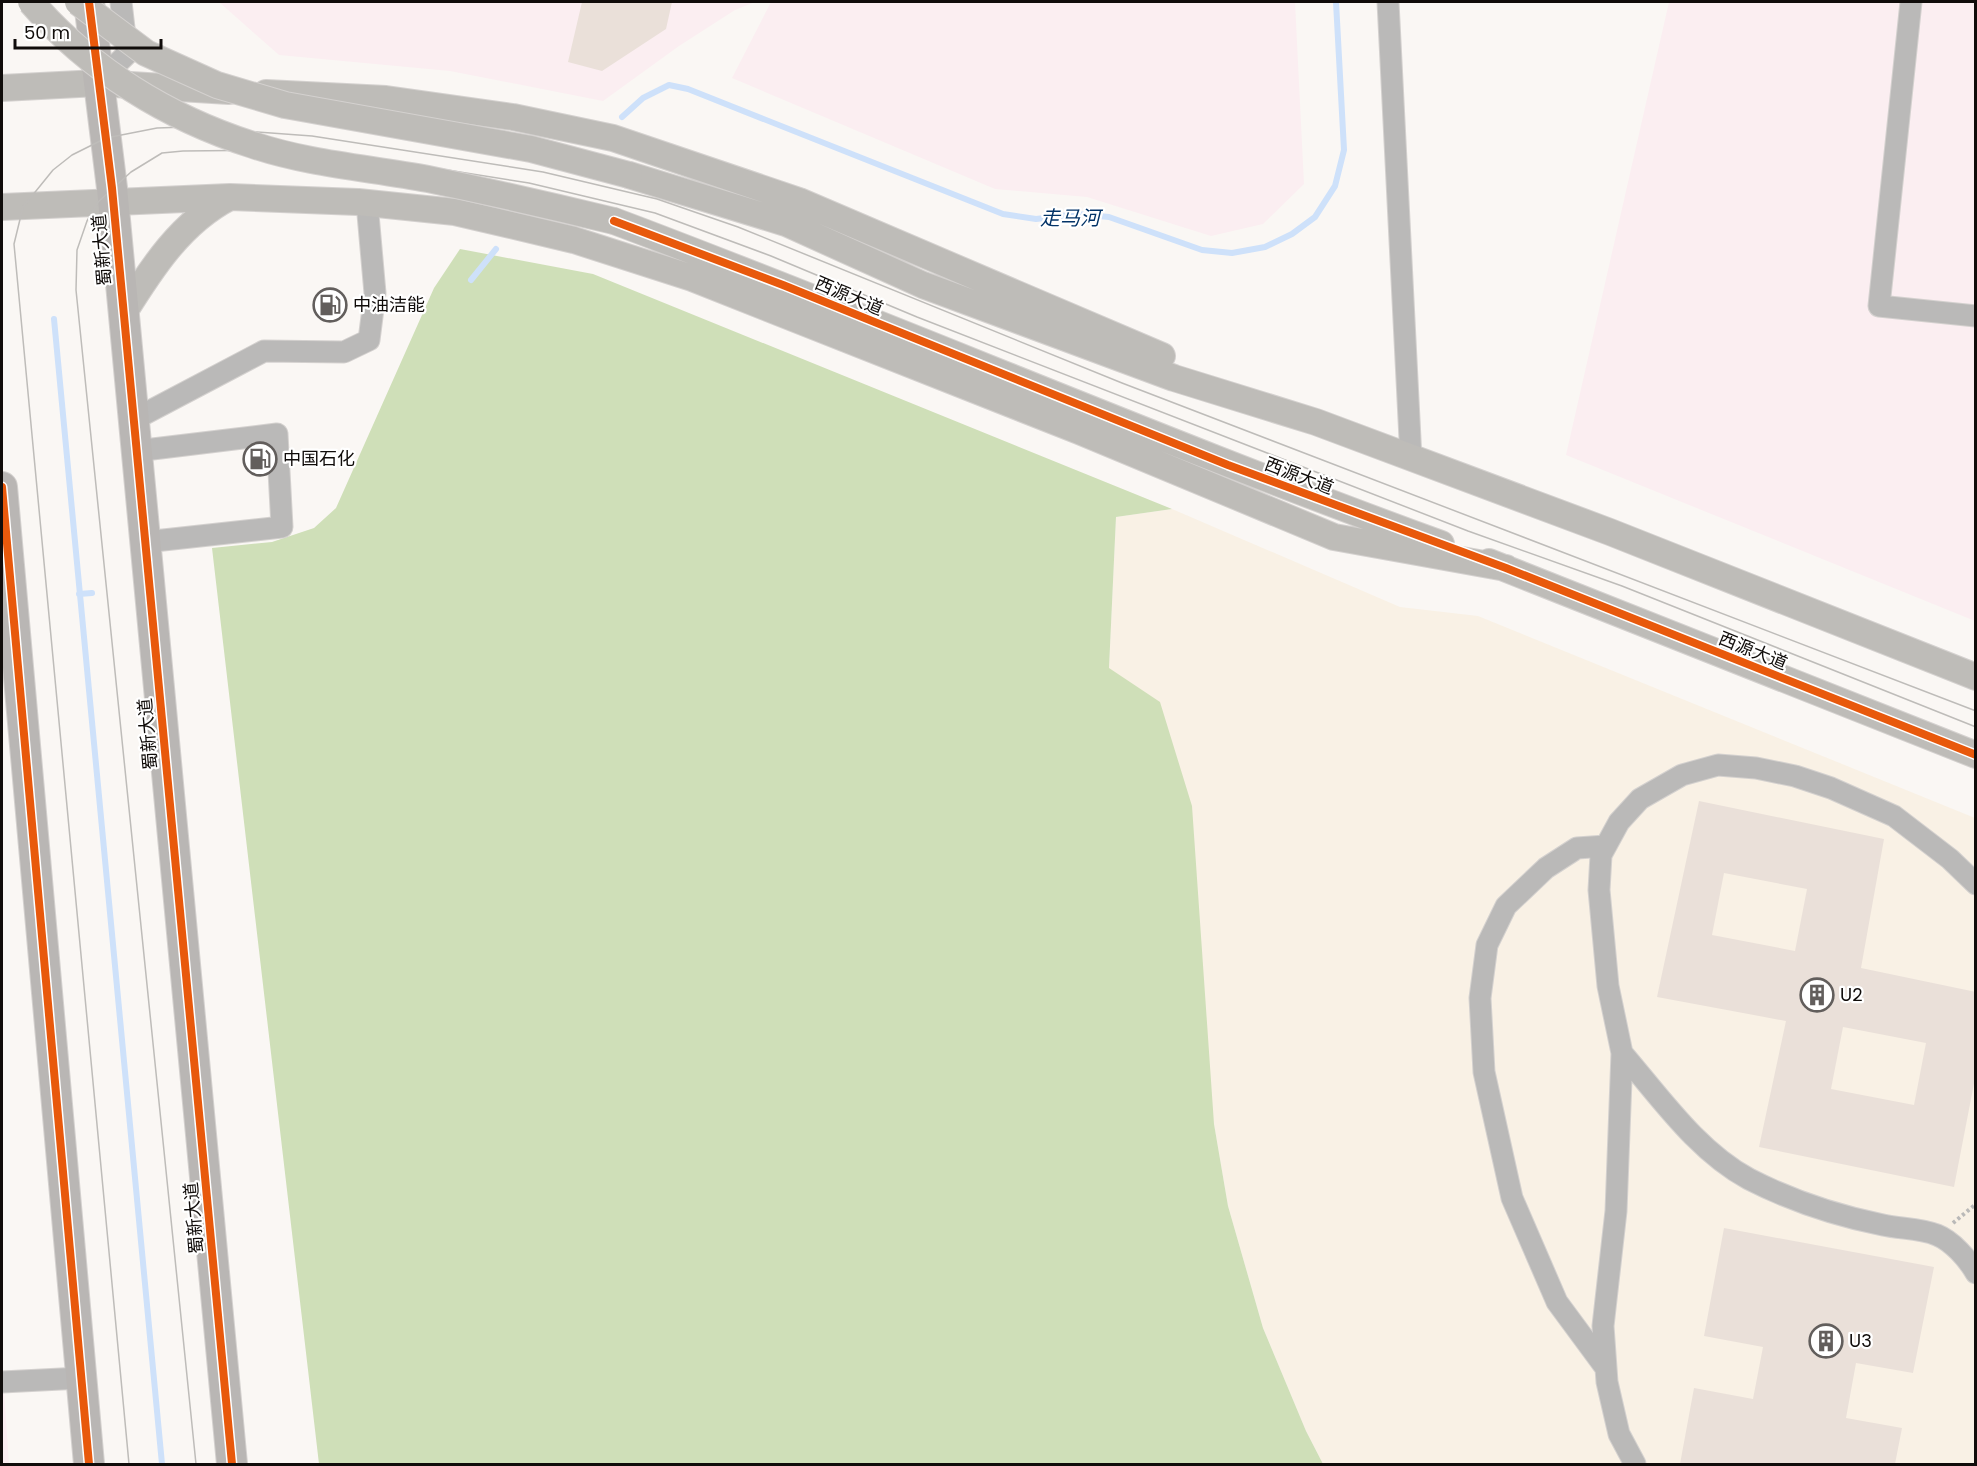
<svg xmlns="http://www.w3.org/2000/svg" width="1977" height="1466" font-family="Poppins,'Noto Sans SC',sans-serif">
<rect width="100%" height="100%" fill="#faf7f4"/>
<!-- commercial -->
<path fill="#f9f1e5" d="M 1172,509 L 1400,607 L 1478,616 L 1975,818 L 1975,1464 L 1323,1464 L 1306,1431 L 1263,1328 L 1228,1206 L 1214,1124 L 1109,668 L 1116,517 Z"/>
<!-- industrial -->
<path fill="#fbeef1" d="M 219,2 L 755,2 L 735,10 L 679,46 L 603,101 L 450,71 L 279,55 Z
M 771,2 L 1295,2 L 1304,184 L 1263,224 L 1211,236 L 1087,197 L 995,189 L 732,78 Z
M 1669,2 L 1975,2 L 1975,621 L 1566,455 Z
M 2,1361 L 9,1464 L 2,1464 Z"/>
<!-- forest -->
<path fill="#cfdfb8" d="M 460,249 L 593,274 L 1172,509 L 1116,517 L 1109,668 L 1160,702 L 1192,806 L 1214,1124 L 1228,1206 L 1263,1328 L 1306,1431 L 1323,1464 L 319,1464 L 212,548 L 272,542 L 314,528 L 336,508 L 434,288 Z"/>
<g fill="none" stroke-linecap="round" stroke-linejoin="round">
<!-- stream -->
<path stroke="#cee1fa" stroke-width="6" d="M 622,117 L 643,98 L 669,85 L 688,89 L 1003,214 L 1036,219 L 1077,214 L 1109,217 L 1202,250 L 1232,253 L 1265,247 L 1292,234 L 1315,217 L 1335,186 L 1344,150 L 1336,2
M 471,280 L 496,249
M 54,319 L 162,1464
M 79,594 L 92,593"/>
</g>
<!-- building -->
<path fill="#eae0d9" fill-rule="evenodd" d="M 582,2 L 672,2 L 666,29 L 602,71 L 568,62 Z
M 1699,801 L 1884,839 L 1861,968 L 1976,992 L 1976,1073 L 1954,1187 L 1759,1147 L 1786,1021 L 1657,997 ZM 1724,873 L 1807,889 L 1795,951 L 1712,935 ZM 1843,1027 L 1926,1043 L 1914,1105 L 1831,1089 Z
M 1724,1228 L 1934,1267 L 1913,1373 L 1856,1363 L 1846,1418 L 1902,1428 L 1895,1464 L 1680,1464 L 1694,1388 L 1753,1399 L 1763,1347 L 1704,1336 Z"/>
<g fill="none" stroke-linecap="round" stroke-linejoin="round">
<!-- minor casing -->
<g stroke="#d4d1cf" stroke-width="23">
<path id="minor" d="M 1388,2 L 1411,459
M 1911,2 L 1879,306 L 1976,316
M 98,82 L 127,54 L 121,2
M 133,420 L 264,351 L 344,352 L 369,340 L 375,293 L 367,203
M 136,451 L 277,434 L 282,527 L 145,542
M 1622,1053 C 1660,1097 1697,1151 1749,1179 C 1790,1200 1838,1216 1883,1225 C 1901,1229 1920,1228 1937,1235 C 1952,1241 1968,1259 1976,1273
M 1605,1367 L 1557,1302 L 1512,1198 L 1484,1072 L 1480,998 L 1487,945 L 1506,906 L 1546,868 L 1577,848 L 1606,846
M 2,1382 L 81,1378
M 1635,1464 L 1619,1434 L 1607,1382 L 1603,1326 L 1616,1211 L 1622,1053 L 1608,986 L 1599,890 L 1601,855 L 1619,822 L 1640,799 L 1682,775 L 1718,765 L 1756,768 L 1795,776 L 1831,788 L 1894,816 L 1950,859 L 1976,884"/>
</g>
<!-- major casing -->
<g stroke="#d4d1cf" stroke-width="28">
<path id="major" d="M 2,88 L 98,83 L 229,91
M 266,93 L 386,99 L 513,117 L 613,138 L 799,201 L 1162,356
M 629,175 L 786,223 L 923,285 L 1174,378 L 1316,422 L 1610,532 L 1976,677
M 2,207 L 230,197 L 358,202 L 455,212 L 574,240 L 692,278 L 1079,431 L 1334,537 L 1506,568
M 614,221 C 891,325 1163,443 1441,544
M 123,314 C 151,269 181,222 230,197
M 1489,562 L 1976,755"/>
</g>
<!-- highway casing -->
<g stroke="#d4d1cf" stroke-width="32">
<path id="highway" d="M 89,2 L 112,188 L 232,1464
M 2,487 L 89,1464"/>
</g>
<!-- path -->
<path stroke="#bab9b8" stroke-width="4" stroke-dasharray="3 3" stroke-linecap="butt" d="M 1953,1223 L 1976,1204"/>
<!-- minor -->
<use href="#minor" stroke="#bab9b8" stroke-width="21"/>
<!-- major -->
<use href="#major" stroke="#bebcb8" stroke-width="26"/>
<!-- highway -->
<use href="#highway" stroke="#b9b6b4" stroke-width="30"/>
<!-- tram -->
<path stroke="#bebcb9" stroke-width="1.5" d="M 129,1464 L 14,244 L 23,207 L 53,170 L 72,155 L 106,138 L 157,128 L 186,127 L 312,136 L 543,172 L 657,199 L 738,227 L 1122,383 L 1976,711
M 196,1464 L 76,290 L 77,250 L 87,221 L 98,202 L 131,172 L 162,153 L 183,151 L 269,150 L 416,165 L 529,183 L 655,213 L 771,256 L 917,317 L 1468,531 L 1622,586 L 1976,727"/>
<!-- major-bridge casing -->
<g stroke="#d4d1cf" stroke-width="28" stroke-linecap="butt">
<path id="major-bridge" d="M 31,2 C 90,70 168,118 253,145 C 309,164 370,168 428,179 C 490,192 552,206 614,221
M 78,2 L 146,53 L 217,85 L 285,105 L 531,149 L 629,175"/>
</g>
<!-- major-bridge -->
<use href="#major-bridge" stroke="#bebcb8" stroke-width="26"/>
<!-- cycleway casing -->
<g stroke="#fff" stroke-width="11">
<path id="cycleway" d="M 89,2 L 112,188 L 232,1464
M 614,221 L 783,285 L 1228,465 L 1506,568 L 1976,755
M 2,487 L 89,1464"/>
</g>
<!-- cycleway -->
<use href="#cycleway" stroke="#e8590c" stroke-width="8"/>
</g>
<!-- icons -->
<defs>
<g id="fuel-ring" transform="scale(1.725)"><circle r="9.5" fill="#fff" stroke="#625e5c" stroke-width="1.5"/><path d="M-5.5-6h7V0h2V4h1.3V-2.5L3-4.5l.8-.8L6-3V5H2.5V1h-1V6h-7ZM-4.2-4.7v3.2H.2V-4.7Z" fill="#625e5c"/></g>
<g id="building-ring" transform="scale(1.725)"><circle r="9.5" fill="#fff" stroke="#625e5c" stroke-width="1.5"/><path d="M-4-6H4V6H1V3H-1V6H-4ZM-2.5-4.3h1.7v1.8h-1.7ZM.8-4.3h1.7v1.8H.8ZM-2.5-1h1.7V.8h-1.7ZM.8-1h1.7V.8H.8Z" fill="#625e5c"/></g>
</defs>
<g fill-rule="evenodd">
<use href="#fuel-ring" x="330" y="305"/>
<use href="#fuel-ring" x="260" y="459"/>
<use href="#building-ring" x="1817" y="995"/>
<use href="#building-ring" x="1826" y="1341"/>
</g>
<g text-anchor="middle" stroke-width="4.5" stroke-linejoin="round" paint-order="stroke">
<!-- street labels -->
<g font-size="18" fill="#100c0a" stroke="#fff">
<text transform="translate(102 250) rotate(-95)" y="6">蜀新大道</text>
<text transform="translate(849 296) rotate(23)" y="6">西源大道</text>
<text transform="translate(1299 476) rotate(21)" y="6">西源大道</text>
<text transform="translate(1753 651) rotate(22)" y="6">西源大道</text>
<text transform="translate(148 734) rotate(-95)" y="6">蜀新大道</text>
<text transform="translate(194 1218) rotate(-95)" y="6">蜀新大道</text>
</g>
<!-- poi labels -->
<g font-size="18" fill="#100c0a" stroke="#fff" text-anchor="start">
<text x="353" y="311">中油洁能</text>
<text x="283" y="465">中国石化</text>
<text x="1840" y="1001">U2</text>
<text x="1849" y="1347">U3</text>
</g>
<!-- water labels -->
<g font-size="20" font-style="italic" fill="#023367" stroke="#fff">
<text x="1070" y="225">走马河</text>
</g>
</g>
<!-- border -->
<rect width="1977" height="1466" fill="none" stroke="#100c0a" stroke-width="6"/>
<!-- scale -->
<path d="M15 39v9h146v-9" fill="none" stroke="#100c0a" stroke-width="3"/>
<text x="24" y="39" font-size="18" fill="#100c0a" stroke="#ffffff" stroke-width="4.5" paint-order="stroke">50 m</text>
</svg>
